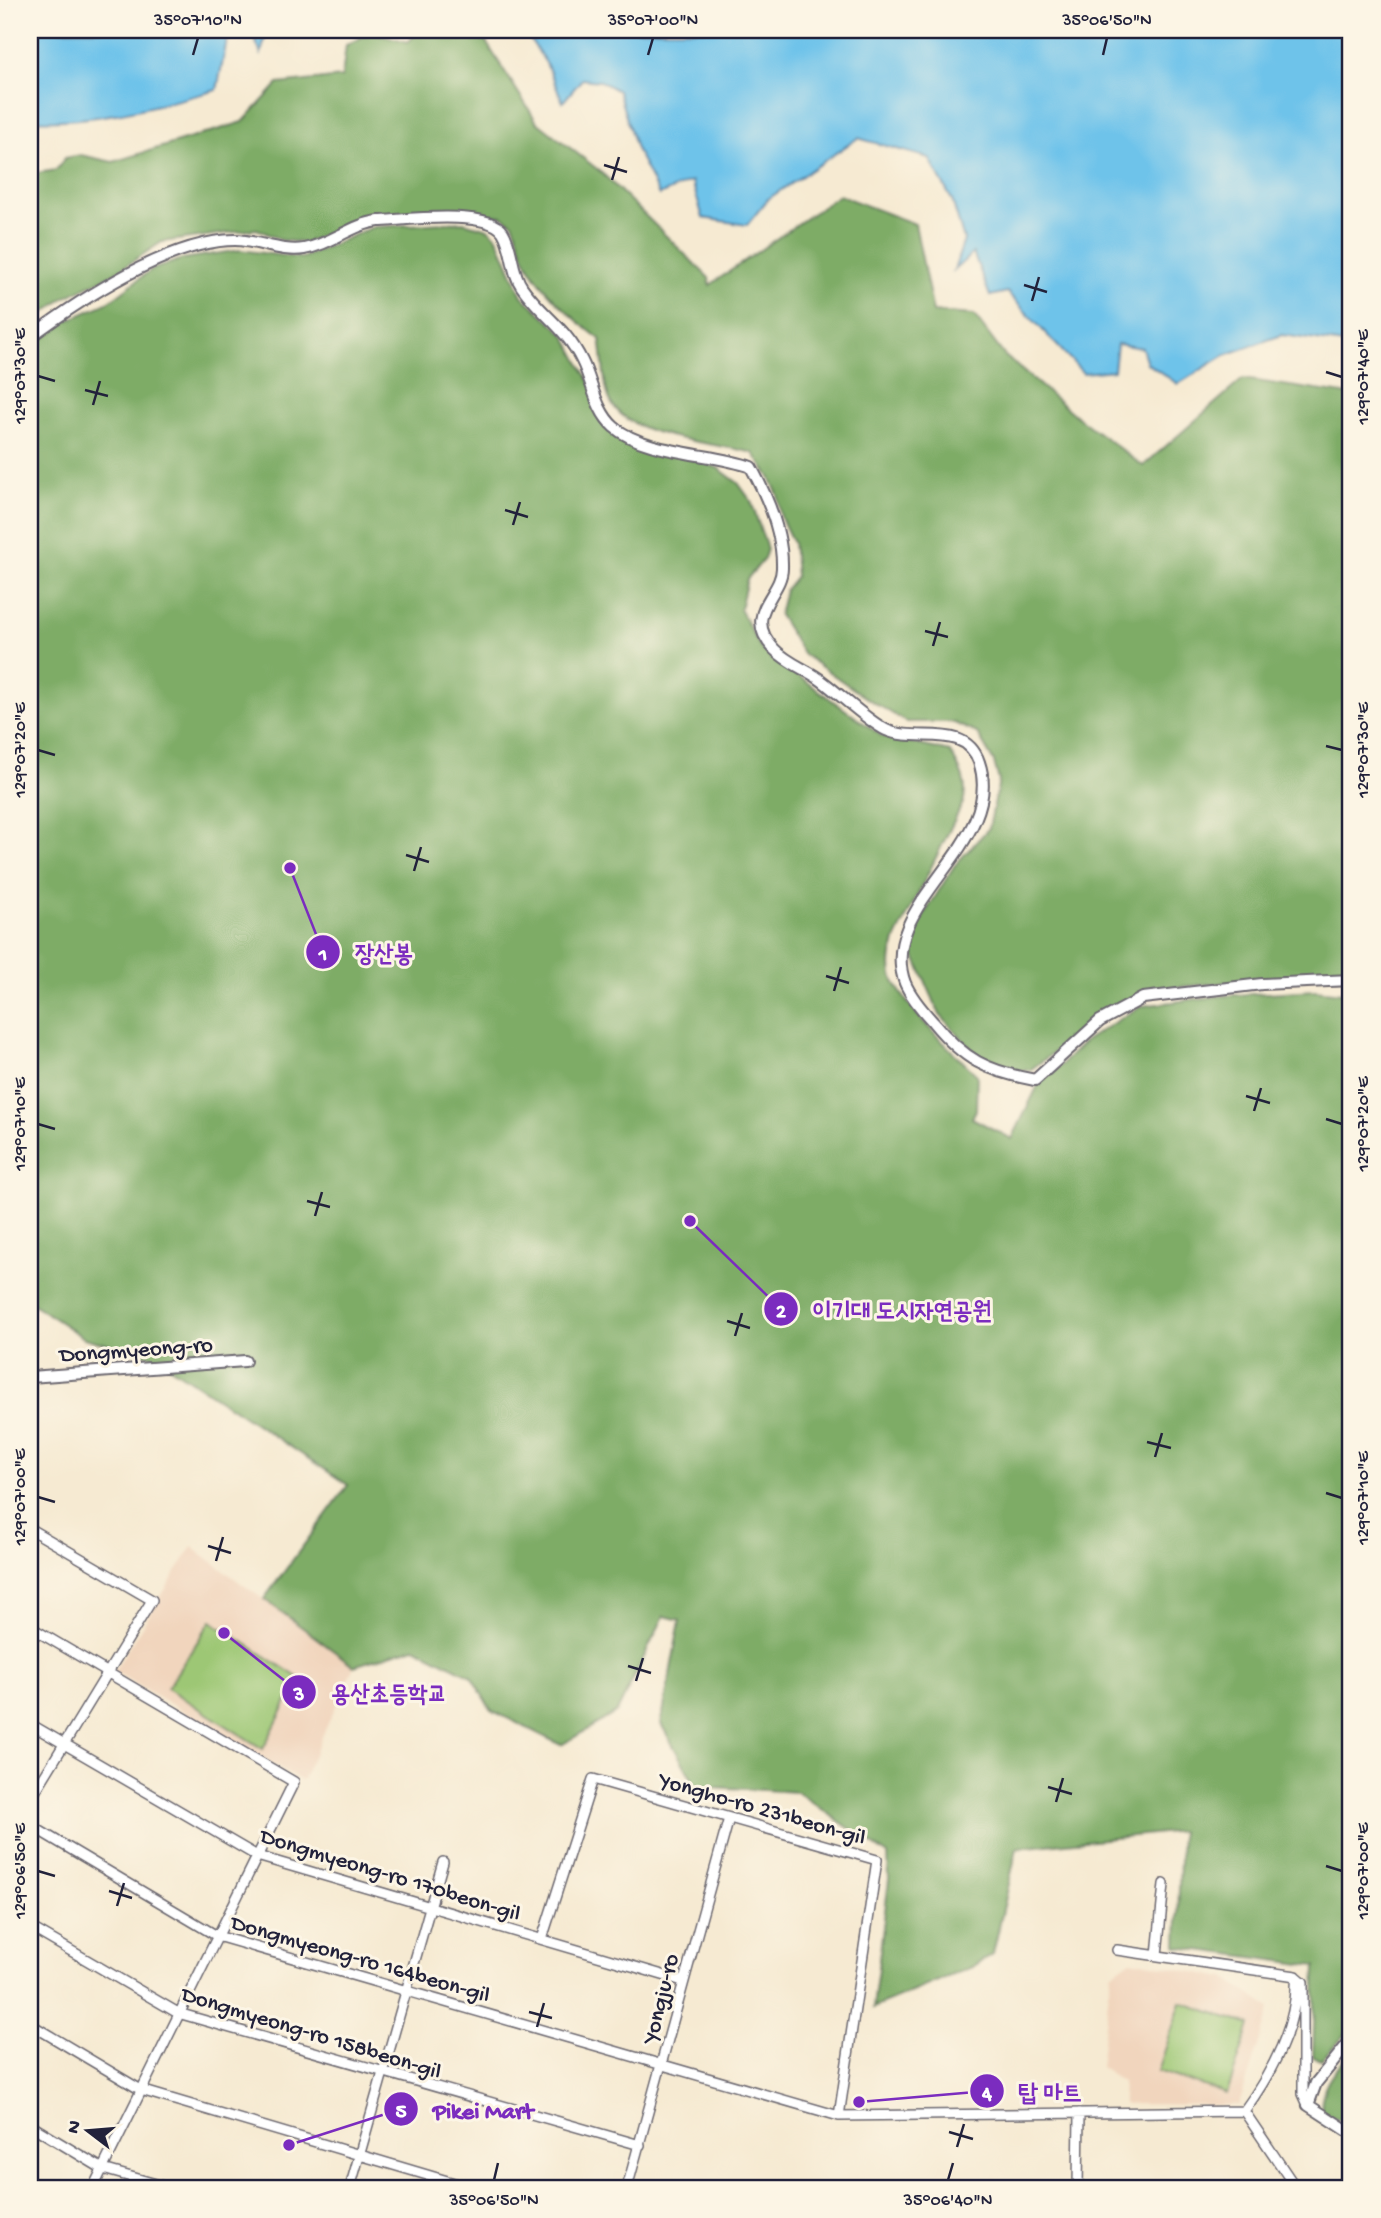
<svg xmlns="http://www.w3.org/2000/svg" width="1381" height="2218" font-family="'Gochi Hand','Poor Story',sans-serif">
<rect width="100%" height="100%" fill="#fcf5e5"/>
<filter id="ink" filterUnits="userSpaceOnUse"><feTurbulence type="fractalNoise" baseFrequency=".0143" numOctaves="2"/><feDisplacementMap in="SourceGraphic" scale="14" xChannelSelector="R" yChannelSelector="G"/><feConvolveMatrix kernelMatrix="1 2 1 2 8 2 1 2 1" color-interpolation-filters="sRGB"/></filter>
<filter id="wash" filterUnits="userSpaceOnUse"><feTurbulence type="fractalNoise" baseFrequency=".00686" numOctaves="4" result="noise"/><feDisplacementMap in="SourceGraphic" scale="28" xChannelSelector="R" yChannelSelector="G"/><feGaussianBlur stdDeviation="1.57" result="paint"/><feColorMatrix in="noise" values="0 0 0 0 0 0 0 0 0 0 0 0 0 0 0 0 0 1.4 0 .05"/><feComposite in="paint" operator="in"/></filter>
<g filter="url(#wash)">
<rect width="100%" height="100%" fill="#f6ead2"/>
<!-- built -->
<path fill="#f1d5bd" d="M 192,1547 L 354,1666 L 302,1781 L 114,1671 Z
M 1131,1960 L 1225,1978 L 1270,2008 L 1239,2105 L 1123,2104 L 1122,2082 L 1100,2067 L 1111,1974 Z"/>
<!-- green -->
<path fill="#9dc774" stroke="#607458" stroke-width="2" d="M 211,1621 L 299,1678 L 263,1749 L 167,1688 Z
M 1181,2002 L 1250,2025 L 1227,2094 L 1158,2071 Z"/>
<!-- forest -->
<path fill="#7eac66" stroke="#506750" stroke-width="2" d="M 465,31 L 486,42 L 537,122 L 601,172 L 709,278 L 710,285 L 839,195 L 915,224 L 933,312 L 974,315 L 1004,355 L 1076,416 L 1143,466 L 1243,379 L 1351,395 L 1351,971 L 1168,988 L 1119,1004 L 1030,1070 L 1013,1071 L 979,1057 L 940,1015 L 911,948 L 914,931 L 954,866 L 989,828 L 999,781 L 994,762 L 977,733 L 952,722 L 906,722 L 865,697 L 803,654 L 779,615 L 785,590 L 796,576 L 793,543 L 781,518 L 778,495 L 770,477 L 753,453 C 716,442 626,440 609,398 C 602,379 604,359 600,339 C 577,322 541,290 528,264 C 521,252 519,236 513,223 L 502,216 L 472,213 L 366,216 L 305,243 L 281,240 L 257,229 L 162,242 L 115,273 L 64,298 L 30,324 L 30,174 L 56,170 L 65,158 L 81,155 L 113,162 L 243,122 L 278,84 L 342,77 L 346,45 L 372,32 L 408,42 L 417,33 Z
M 463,222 L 489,229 L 497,237 L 522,296 L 565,335 L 617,434 L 718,468 L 738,483 L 751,501 L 767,549 L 764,559 L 747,579 L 740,609 L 761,649 L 882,736 L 950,752 C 960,769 969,783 963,803 L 895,940 C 892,953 888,970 895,983 C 912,1015 951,1050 977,1075 L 976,1110 L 972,1118 L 1012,1139 L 1041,1079 L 1054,1072 L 1086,1040 L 1141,1006 L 1220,996 L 1315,990 L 1351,994 L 1351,2029 L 1321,2060 L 1313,2057 L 1316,1966 L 1177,1947 L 1181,1831 L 1017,1848 L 993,1954 L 974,1966 L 873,2008 L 889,1879 L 888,1855 L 797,1792 L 696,1786 L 661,1724 L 680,1620 L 664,1616 L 617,1712 L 561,1745 L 491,1710 L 471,1676 L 415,1647 L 354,1666 L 264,1599 L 348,1485 L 155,1357 L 84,1338 L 30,1302 L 30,344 L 60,324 L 107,303 L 151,270 L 182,259 L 240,250 L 302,258 L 373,227 Z
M 1351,2051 L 1351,2123 L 1322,2114 C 1318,2088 1335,2070 1351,2051 Z"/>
<!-- water -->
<path fill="#6ec3ea" stroke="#487292" stroke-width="2" d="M 30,30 L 267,30 L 261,54 L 252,33 L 227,40 L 217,90 C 155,106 94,124 30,120 Z
M 524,30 L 1351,30 L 1351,345 L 1282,335 L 1225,355 L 1178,384 L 1147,363 L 1142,348 L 1117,344 L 1114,370 L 1083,373 L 1007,292 L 990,296 L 973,253 L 954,270 L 964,240 L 952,200 L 929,158 L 858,138 L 768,199 L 747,225 L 703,218 L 692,181 L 659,195 L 636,149 L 618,91 L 600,81 L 582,79 L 563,102 L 546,63 Z"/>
</g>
<g filter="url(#ink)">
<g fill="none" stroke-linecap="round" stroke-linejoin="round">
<!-- minor casing -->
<g stroke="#6c6870" stroke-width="12">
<path id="minor" d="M 30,1529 L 152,1600 L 30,1800
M 30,1627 L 294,1782 L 93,2188
M 30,1724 L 257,1856 L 683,1981
M 30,1825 L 217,1936 L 839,2116 L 1244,2111
M 30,1927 L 178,2013 L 640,2145
M 542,1939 L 593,1779 L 877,1860 L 839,2116
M 1117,1950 L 1296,1976 C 1299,2023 1271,2074 1244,2111
M 1157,1955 L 1164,1884
M 1296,1976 L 1303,1982 L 1303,2094 L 1308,2105
M 30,2024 L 141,2090 L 471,2188
M 1244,2111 L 1296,2188
M 30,2125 L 103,2169 L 170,2188
M 350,2188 L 443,1862
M 627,2188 L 729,1818
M 1078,2188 L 1079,2113"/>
</g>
<!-- tertiary casing -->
<g stroke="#6c6870" stroke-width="14">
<path id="tertiary" d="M 30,337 C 81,299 171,240 235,240 C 257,240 282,253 304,249 C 330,245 352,224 379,221 C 404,220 488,209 503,232 C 513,248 511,272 522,287 C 542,316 565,326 582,361 C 593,383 595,410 614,427 C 645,454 714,453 751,467 C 767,496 783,534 782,568 C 782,595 741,614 774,649 C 786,662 805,669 818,678 C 838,692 867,721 886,730 C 917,744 965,721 979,762 C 1007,844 875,904 905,983 C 911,997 923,1011 933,1022 C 964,1060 987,1071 1035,1080 L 1100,1021 L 1143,998 L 1262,984 L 1351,980
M 30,1377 L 245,1361
M 1351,2040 L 1316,2083 L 1308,2105 L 1351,2133"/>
</g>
<!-- minor -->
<use href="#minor" stroke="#fff" stroke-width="9"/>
<!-- tertiary -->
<use href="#tertiary" stroke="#fff" stroke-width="10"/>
</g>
</g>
<!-- ticks -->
<path fill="none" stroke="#22223b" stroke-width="2.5" d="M 193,55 L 198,38M 648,55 L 653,38M 1103,55 L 1107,38M 604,165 L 627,172M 612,180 L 619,157M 1024,285 L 1047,292M 1032,301 L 1039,277M 1326,372 L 1342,377M 38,376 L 55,381M 85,390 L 108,396M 93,405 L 100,381M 505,510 L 528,517M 513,525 L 520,502M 925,631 L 948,637M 933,646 L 940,622M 1326,746 L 1342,750M 38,750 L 55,755M 406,855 L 429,862M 414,871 L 421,847M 826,976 L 849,983M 834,991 L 841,967M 1246,1096 L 1270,1103M 1254,1111 L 1261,1088M 1326,1119 L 1342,1124M 38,1124 L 55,1129M 307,1201 L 330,1207M 315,1216 L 322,1192M 727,1321 L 750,1328M 735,1336 L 742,1313M 1147,1442 L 1171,1448M 1155,1457 L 1162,1433M 1326,1493 L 1342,1498M 38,1497 L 55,1502M 208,1546 L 231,1553M 216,1561 L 223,1537M 628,1666 L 651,1673M 636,1681 L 643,1658M 1048,1787 L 1072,1794M 1056,1802 L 1063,1778M 1326,1866 L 1342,1871M 38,1871 L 55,1876M 109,1891 L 132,1898M 117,1906 L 124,1883M 529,2012 L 552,2018M 537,2027 L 544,2003M 949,2132 L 973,2139M 957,2147 L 964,2124M 494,2180 L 498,2163M 948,2180 L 953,2163"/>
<g text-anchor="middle" stroke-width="6" stroke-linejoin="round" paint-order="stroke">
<!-- street labels -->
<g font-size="23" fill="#22223b" stroke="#fcf5e5">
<text transform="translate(136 1348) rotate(-4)" y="8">Dongmyeong-ro</text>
<text transform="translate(763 1807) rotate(16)" y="8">Yongho-ro 231beon-gil</text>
<text transform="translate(391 1873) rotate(17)" y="8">Dongmyeong-ro 170beon-gil</text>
<text transform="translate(361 1957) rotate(16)" y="8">Dongmyeong-ro 164beon-gil</text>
<text transform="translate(659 1998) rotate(-76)" y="8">Yongju-ro</text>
<text transform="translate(312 2031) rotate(17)" y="8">Dongmyeong-ro 158beon-gil</text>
</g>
</g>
<!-- callouts -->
<path fill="none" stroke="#7b2cbf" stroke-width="2.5" d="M290 868L323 952M690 1221L781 1309M224 1633L299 1692M859 2102L987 2091M289 2145L401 2109"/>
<g fill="#7b2cbf" stroke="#fcf5e5" stroke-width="2.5">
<circle cx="290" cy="868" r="7"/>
<circle cx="690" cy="1221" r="7"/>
<circle cx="224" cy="1633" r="7"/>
<circle cx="859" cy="2102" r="7"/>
<circle cx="289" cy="2145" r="7"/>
<circle cx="323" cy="952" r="18"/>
<circle cx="781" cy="1309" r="18"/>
<circle cx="299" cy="1692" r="18"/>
<circle cx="987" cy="2091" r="18"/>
<circle cx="401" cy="2109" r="18"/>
</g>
<g font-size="21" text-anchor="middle" font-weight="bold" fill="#fff">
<text x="323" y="960">1</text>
<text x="781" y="1317">2</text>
<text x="299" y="1700">3</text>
<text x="987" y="2099">4</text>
<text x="401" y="2117">5</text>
</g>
<g font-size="24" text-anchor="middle" font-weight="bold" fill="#7b2cbf" stroke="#fcf5e5" stroke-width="6" stroke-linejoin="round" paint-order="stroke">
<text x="384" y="961">장산봉</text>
<text x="902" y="1318">이기대 도시자연공원</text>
<text x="389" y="1701">용산초등학교</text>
<text x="1050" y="2100">탑 마트</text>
<text x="483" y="2118">Pikei Mart</text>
</g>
<!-- margin -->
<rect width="1381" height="2218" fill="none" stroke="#fcf5e5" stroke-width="77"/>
<!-- north arrow -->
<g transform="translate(88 2131) rotate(286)" stroke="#fcf5e5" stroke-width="5" paint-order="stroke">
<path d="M0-5L12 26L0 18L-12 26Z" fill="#22223b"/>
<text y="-10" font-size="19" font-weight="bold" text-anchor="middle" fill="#22223b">N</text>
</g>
<rect x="38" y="38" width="1304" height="2142" fill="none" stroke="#22223b" stroke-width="2.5"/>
<g font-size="18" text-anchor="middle" fill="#22223b">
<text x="198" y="25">35°07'10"N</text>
<text x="653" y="25">35°07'00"N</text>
<text x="1107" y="25">35°06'50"N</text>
<text transform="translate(19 376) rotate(-90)" y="6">129°07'30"E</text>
<text transform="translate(1362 377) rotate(-90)" y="6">129°07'40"E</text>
<text transform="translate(19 750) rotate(-90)" y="6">129°07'20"E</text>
<text transform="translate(1362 750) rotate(-90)" y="6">129°07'30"E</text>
<text transform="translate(19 1124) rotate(-90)" y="6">129°07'10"E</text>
<text transform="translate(1362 1124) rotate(-90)" y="6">129°07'20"E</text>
<text transform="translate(19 1497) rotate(-90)" y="6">129°07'00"E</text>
<text transform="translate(1362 1498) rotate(-90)" y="6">129°07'10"E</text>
<text transform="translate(19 1871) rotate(-90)" y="6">129°06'50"E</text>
<text transform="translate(1362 1871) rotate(-90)" y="6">129°07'00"E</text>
<text x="494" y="2205">35°06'50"N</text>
<text x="948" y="2205">35°06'40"N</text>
</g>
</svg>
